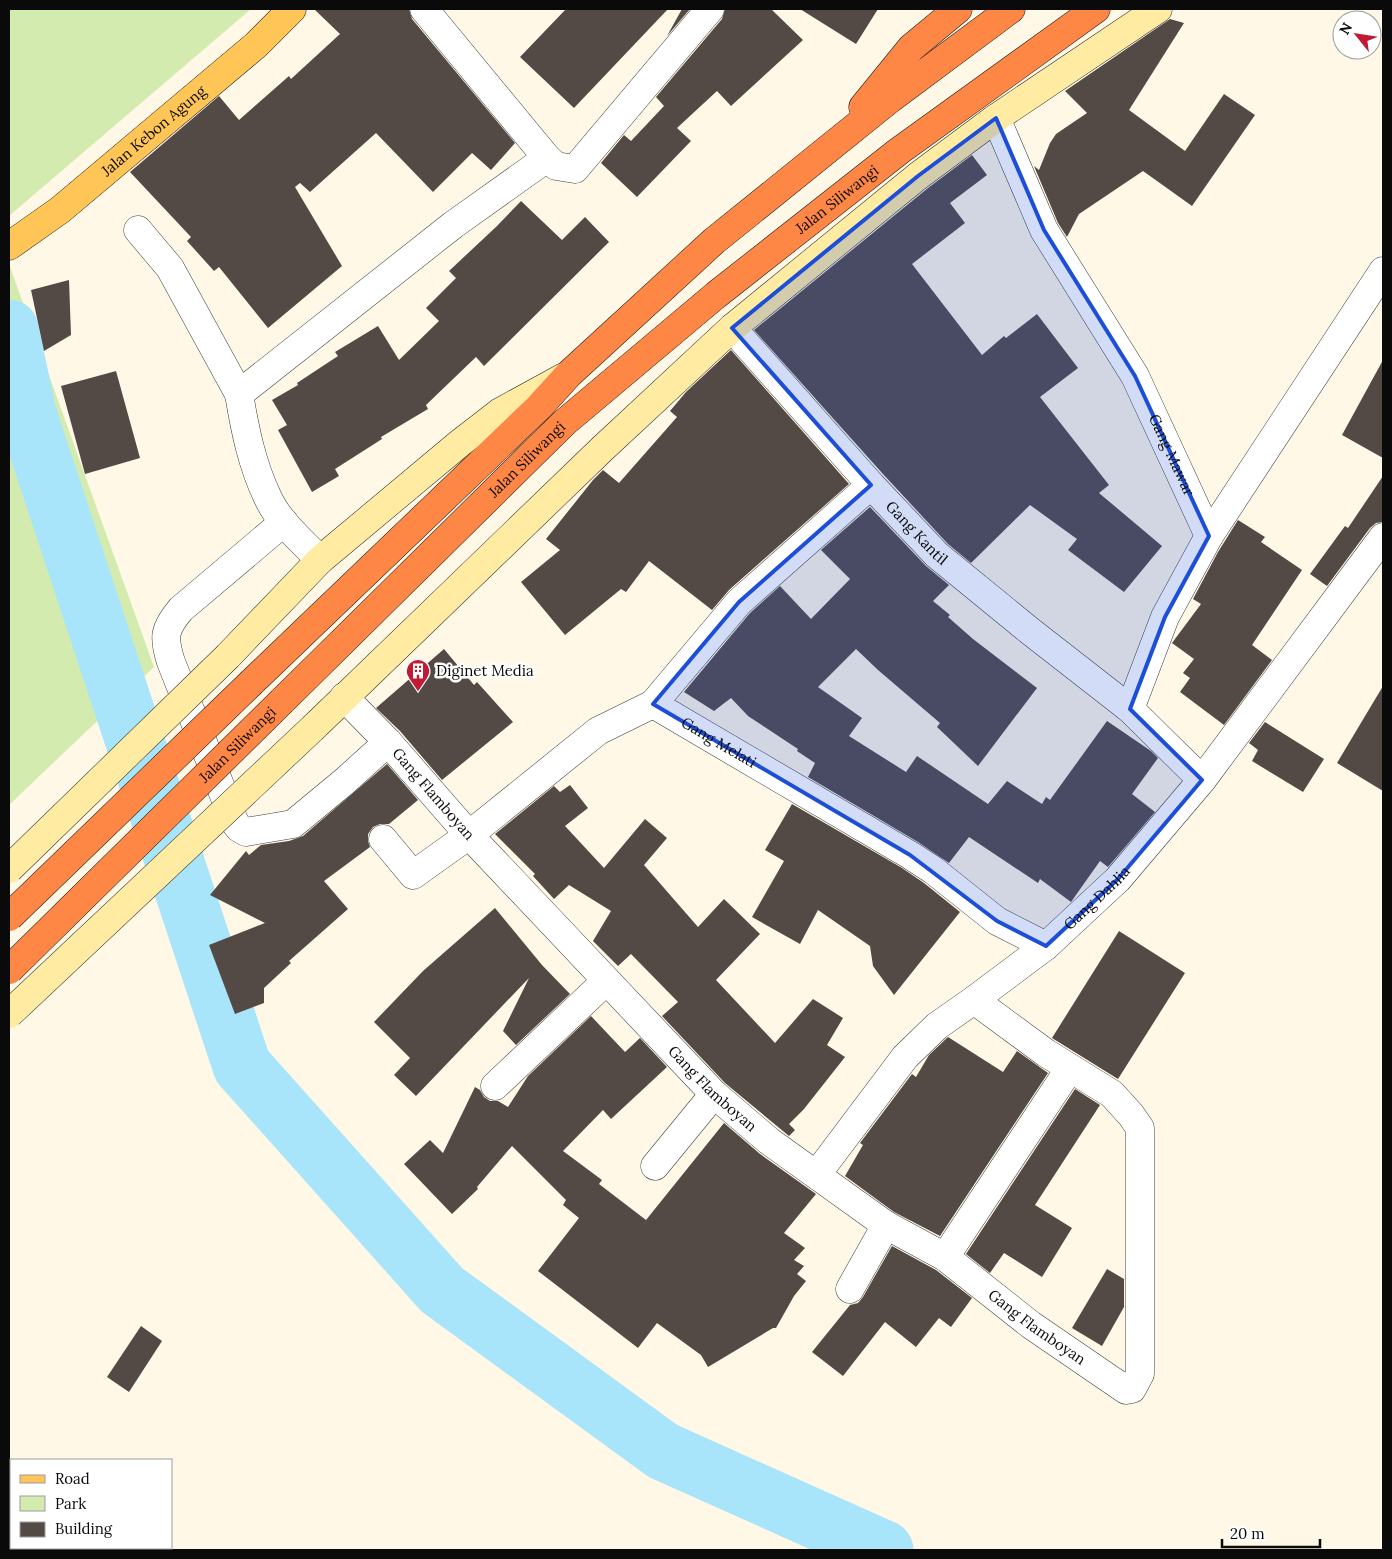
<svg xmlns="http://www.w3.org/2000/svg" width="1392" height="1559" font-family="Lora,serif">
<rect width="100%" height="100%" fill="#fff8e7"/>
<!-- green -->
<path fill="#d4ebaf" d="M 9,9 L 251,9 L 9,216 Z
M 9,264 L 154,667 L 9,805 Z"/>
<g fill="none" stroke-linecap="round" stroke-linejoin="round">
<!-- river -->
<path stroke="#a8e4fa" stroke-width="59" d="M 9,329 L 27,414 L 242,1066 L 442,1290 L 663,1451 L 884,1550"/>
</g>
<!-- building -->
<path fill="#534a46" d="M 314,9 L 409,9 L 412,19 L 515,143 L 491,170 L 472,153 L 433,192 L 376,133 L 310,192 L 300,183 L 295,187 L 342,266 L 268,328 L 219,267 L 214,271 L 187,241 L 191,237 L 130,172 L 219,96 L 239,120 L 289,76 L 291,79 L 340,34 Z
M 566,9 L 668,9 L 574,108 L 520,57 Z
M 682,9 L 690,9 L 667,36 Z
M 725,9 L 771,9 L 803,40 L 731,106 L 717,91 L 677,128 L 691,141 L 637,197 L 601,163 L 624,135 L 631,141 L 664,106 L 656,97 L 722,19 Z
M 800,9 L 878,9 L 856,44 Z
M 1170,19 L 1184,23 L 1129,110 L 1185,151 L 1224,94 L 1255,115 L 1192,206 L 1143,171 L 1079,214 L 1067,237 L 1058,223 L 1034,166 L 1039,170 L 1050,143 L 1056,134 L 1087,113 L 1065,91 Z
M 972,155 L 987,175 L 950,203 L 965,223 L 912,264 L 982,355 L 1004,336 L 1006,338 L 1037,314 L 1078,368 L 1040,397 L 1109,485 L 1099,493 L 1162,546 L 1124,592 L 1068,550 L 1077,539 L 1030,505 L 971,563 L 948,544 L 883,474 L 754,330 L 928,188 Z
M 521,201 L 562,240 L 585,217 L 609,242 L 484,366 L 476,357 L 426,405 L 428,409 L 381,437 L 382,439 L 335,469 L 339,476 L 312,492 L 278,430 L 287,425 L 272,400 L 298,385 L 297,383 L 338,356 L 335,352 L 378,326 L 399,360 L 439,321 L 426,308 L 456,278 L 449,271 L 497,226 Z
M 69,280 L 71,335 L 44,351 L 31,290 Z
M 731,350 L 849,484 L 729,590 L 712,610 L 649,561 L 626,592 L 621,589 L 565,635 L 521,582 L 560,550 L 546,539 L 593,480 L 603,470 L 619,483 L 677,417 L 670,411 L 686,392 Z
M 1383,360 L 1383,458 L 1342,435 Z
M 116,371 L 140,458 L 85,474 L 61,386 Z
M 1383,476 L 1383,522 L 1376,523 L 1370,528 L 1327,586 L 1310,574 L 1345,526 L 1348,528 Z
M 870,507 L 926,566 L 949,585 L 933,601 L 950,615 L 948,617 L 973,639 L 1037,688 L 978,766 L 937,727 L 940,723 L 878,670 L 856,649 L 818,687 L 862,718 L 849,736 L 906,772 L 917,756 L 988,804 L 1007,781 L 1042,804 L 1046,797 L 1050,800 L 1107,721 L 1151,751 L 1158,758 L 1132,794 L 1155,812 L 1108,867 L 1100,861 L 1071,902 L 1040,879 L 1038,883 L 969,837 L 949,863 L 918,842 L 808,777 L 815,763 L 797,751 L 798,749 L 748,716 L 731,698 L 714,711 L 684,692 L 750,613 L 780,586 L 811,619 L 850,579 L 821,550 Z
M 1238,520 L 1265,537 L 1261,542 L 1302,570 L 1252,645 L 1272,660 L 1224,725 L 1180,692 L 1190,678 L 1183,673 L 1194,659 L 1172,643 L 1201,604 L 1193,599 L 1218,552 Z
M 444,649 L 474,685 L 477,682 L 513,722 L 442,780 L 400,731 L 376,708 Z
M 1383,686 L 1383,791 L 1337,763 Z
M 1265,722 L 1324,759 L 1303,792 L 1252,761 L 1258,750 L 1249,743 Z
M 387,764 L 418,800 L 389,824 L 380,824 L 373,827 L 368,834 L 368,841 L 370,847 L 324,881 L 348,909 L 289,961 L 291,963 L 264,988 L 264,1003 L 235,1014 L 209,945 L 265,923 L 210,895 L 246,851 L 249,855 L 261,845 L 289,841 L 303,836 Z
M 570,785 L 588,808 L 565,826 L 604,868 L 645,819 L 667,838 L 644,865 L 698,927 L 724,899 L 760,934 L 716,980 L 775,1043 L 813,999 L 843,1018 L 827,1045 L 845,1057 L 804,1109 L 789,1124 L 795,1130 L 789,1136 L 725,1083 L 662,1016 L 678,1002 L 631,954 L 618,966 L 593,941 L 611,911 L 569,885 L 554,899 L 533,876 L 535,874 L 495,834 L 554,786 L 560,792 Z
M 792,804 L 902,868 L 924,883 L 960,912 L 894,995 L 873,966 L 870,946 L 818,910 L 800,944 L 752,917 L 784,861 L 765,850 Z
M 495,908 L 542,965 L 570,994 L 516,1045 L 503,1031 L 529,978 L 416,1096 L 394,1075 L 410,1058 L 374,1022 L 423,971 Z
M 1119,931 L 1185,973 L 1118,1079 L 1052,1038 Z
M 591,1016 L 625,1052 L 640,1038 L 667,1067 L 611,1119 L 603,1110 L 563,1151 L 602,1180 L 599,1184 L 646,1220 L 724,1123 L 760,1154 L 816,1194 L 784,1233 L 805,1248 L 794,1260 L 804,1266 L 797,1274 L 806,1281 L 794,1296 L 776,1328 L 773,1328 L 708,1367 L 701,1355 L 657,1323 L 638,1348 L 538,1271 L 579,1218 L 563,1205 L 566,1200 L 512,1146 L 477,1187 L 478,1189 L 452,1214 L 404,1164 L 430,1140 L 443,1153 L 475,1087 L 480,1090 L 484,1097 L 490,1101 L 498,1101 L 508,1107 L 528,1076 Z
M 948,1037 L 1003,1072 L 1017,1051 L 1048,1073 L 940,1236 L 894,1212 L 845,1176 L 863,1145 L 860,1143 L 912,1074 L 916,1077 L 929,1055 Z
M 1075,1089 L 1100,1105 L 1035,1205 L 1072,1228 L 1042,1277 L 1004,1253 L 990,1273 L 966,1254 Z
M 892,1246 L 936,1270 L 972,1298 L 951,1327 L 939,1318 L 916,1347 L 885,1322 L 843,1376 L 812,1352 L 850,1305 L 858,1303 L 863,1297 Z
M 1107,1269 L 1124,1279 L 1124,1307 L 1102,1346 L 1072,1328 Z
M 141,1326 L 162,1341 L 129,1392 L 107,1377 Z"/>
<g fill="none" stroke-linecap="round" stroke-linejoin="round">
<!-- street casing -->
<g stroke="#3d3d3d" stroke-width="29">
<g id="street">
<path d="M 424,9 L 547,158 L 556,166 L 575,169 L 710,9"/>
<path id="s1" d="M 996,118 L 1044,230 L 1135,376 L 1209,536 L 1165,617 L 1130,709 L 1202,780"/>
<path d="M 138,230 L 170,268 L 239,394"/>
<path id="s2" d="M 732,328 L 871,485 L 937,555 L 1030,631 L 1130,709"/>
<path id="s3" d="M 871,485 L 739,602 L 653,704 L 910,855 L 933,870 L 997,921 L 1046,946"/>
<path d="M 284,522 L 181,609 C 164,629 163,637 171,662 L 235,823 L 239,828 L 246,832 L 293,824 L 345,781 L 388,742"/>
<path d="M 1209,536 L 1383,271"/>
<path d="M 320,560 C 302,541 279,522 268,498 C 252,465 245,430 239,394 L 453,225 L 547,158"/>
<path id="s4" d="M 344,697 L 388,742 L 469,835 L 714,1094 L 769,1141 L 886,1225 L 945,1257 L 1031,1325 L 1126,1390 L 1132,1389 L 1140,1374 L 1140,1128 L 1131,1115 L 1112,1094 L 1046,1053 L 974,1000 L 937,1026 L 905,1057 L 817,1174"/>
<path d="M 383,839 L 413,875 L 469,835 L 598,731 L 653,704"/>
<path id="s5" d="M 974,1000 L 1046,946 L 1118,879 L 1202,780 L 1383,537"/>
<path d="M 495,1086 L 606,981"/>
<path d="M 655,1166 L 714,1094"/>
<path d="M 945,1257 L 1070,1068"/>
<path d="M 850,1289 L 886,1225"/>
</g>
</g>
<!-- secondary casing -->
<g stroke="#2c2c2c" stroke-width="29">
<path id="secondary" d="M 228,656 L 320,560 L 460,443 L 500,412 L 564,377
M 315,726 L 602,449 L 732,328 L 918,176 L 996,118 L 1158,9"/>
</g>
<!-- primary casing -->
<g stroke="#1b1b1b" stroke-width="29">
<g id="primary">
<path id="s6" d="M 9,246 L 60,210 L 256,45 L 292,9"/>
</g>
</g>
<!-- highway casing -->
<g stroke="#1b1b1b" stroke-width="29">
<g id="highway">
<path d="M 863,107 L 911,48 L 958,9"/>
<path d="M 252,682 L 539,407 L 569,374 L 714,241 L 890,99 L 1011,9"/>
<path id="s7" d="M 282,701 L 565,422 L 716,295 L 899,151 L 1096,9"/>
</g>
</g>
<!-- street -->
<use href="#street" stroke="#fff" stroke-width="28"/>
<!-- secondary -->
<use href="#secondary" stroke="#ffeba2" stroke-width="28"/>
<!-- primary -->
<use href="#primary" stroke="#ffc557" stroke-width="28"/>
<!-- highway -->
<use href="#highway" stroke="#fe8746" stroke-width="28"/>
<!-- secondary-bridge casing -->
<g stroke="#2c2c2c" stroke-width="29" stroke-linecap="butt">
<path id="secondary-bridge" d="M 9,869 L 228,656
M 9,1014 L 315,726"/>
</g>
<!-- highway-bridge casing -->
<g stroke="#1b1b1b" stroke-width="29" stroke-linecap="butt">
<g id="highway-bridge">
<path d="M 9,917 L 252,682"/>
<path id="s8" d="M 9,970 L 282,701"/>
</g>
</g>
<!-- secondary-bridge -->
<use href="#secondary-bridge" stroke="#ffeba2" stroke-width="28"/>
<!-- highway-bridge -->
<use href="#highway-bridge" stroke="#fe8746" stroke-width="28"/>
</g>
<!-- marked area -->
<path fill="#1d4ed8" fill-opacity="0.2" stroke="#1d4ed8" stroke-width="4" stroke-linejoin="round" d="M 996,118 L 1044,230 L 1135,376 L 1209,536 L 1165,617 L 1130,709 L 1202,780 L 1118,879 L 1046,946 L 997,921 L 910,855 L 653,704 L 739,602 L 871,485 L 732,328 L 918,176 Z"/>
<!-- icons -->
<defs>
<g id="building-pin" transform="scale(1.25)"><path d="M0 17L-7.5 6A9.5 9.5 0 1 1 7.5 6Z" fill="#c11b33" stroke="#fff"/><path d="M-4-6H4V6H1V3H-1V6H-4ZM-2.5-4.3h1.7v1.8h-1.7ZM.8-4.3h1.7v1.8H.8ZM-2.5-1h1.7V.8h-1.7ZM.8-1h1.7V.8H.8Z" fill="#fff"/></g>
</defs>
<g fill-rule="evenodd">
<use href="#building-pin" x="418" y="671"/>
</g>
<g text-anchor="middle" stroke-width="5" stroke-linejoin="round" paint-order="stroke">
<!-- street labels -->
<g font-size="15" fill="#0a0a0a" stroke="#fff">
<text dy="5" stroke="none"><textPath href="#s6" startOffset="185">Jalan Kebon Agung</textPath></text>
<text dy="5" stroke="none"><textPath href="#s7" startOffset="749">Jalan Siliwangi</textPath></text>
<text dy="5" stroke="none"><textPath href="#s1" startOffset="381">Gang Mawar</textPath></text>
<text dy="5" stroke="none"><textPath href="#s7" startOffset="344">Jalan Siliwangi</textPath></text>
<text dy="5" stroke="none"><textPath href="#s2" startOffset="276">Gang Kantil</textPath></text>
<text dy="5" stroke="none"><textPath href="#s3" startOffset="386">Gang Melati</textPath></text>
<text dy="5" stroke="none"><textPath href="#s8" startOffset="321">Jalan Siliwangi</textPath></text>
<text dy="5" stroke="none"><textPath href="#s4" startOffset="132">Gang Flamboyan</textPath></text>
<text dy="5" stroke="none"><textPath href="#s5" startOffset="160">Gang Dahlia</textPath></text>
<text dy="5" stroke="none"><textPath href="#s4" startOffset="538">Gang Flamboyan</textPath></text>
<text dy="5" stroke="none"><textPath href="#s4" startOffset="942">Gang Flamboyan</textPath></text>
</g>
<!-- poi labels -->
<g font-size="15" fill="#0a0a0a" stroke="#fff" text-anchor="start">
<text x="436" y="676">Diginet Media</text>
</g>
</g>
<!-- border -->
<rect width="1392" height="1559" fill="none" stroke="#0a0a0a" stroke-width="20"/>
<!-- legend -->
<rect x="10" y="1459" width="162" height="90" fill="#ffffff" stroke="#9d9d9d"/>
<rect x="20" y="1475" width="25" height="8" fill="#ffc557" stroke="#9d9d9d"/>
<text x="55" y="1484" font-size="15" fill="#0a0a0a">Road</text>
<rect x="20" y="1496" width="25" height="15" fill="#d4ebaf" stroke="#9d9d9d"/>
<text x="55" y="1509" font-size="15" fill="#0a0a0a">Park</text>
<rect x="20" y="1522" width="25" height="15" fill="#534a46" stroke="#9d9d9d"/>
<text x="55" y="1534" font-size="15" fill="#0a0a0a">Building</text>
<!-- north arrow -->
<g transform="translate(1357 35) rotate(300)"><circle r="24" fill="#ffffff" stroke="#9d9d9d"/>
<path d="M0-4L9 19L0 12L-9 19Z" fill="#c11b33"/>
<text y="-8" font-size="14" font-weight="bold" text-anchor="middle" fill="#0a0a0a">N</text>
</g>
<!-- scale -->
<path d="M1222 1539v8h98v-8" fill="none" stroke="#0a0a0a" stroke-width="2.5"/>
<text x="1230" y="1539" font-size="15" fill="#0a0a0a" stroke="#ffffff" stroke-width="4" paint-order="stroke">20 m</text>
</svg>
